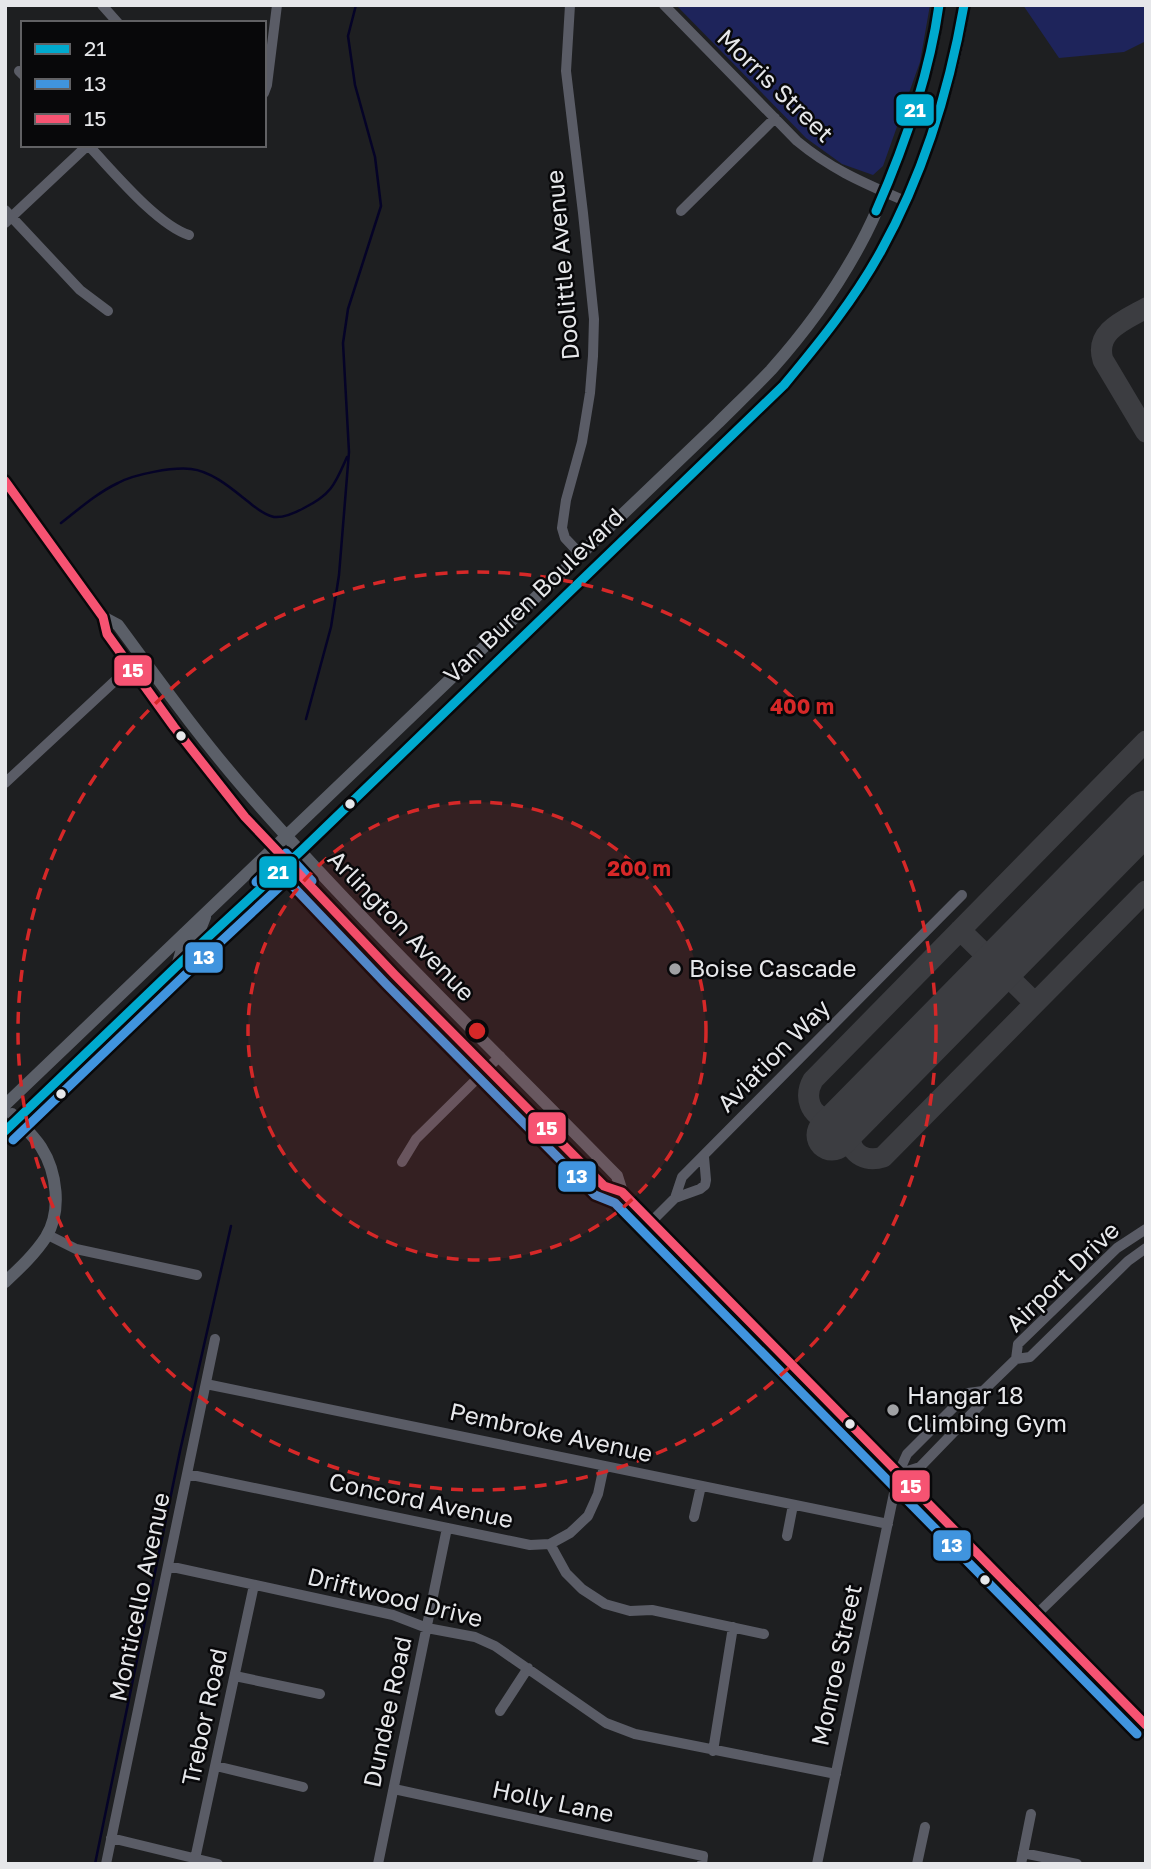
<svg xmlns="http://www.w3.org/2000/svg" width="1151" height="1869" font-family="'Golos Text',sans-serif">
<rect width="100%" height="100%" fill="#1e1f21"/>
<!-- green -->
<path fill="#1e245b" d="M 676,5 L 930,5 L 920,62 L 883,166 L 873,175 L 842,164 L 806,138 Z
M 1023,5 L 1146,5 L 1146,41 L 1124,52 L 1059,58 Z"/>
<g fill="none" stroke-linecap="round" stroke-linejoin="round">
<!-- stream -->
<path stroke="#050327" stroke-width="2.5" d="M 61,523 C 79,509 97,493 118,483 C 134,474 173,467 191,469 C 211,471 231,488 246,500 C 254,506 263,515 274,517 C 284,518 295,513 304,508 C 332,494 335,484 347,457
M 306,719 L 331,627 L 339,575 L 349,452 L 343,343 L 348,309 L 381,206 L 375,157 L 355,85 L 348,36 L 356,5
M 95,1864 L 180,1451 L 231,1226"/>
<!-- taxiway -->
<path stroke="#3c3d41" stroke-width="21" d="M 1146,308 C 1125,320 1094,331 1103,360 L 1146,432
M 1146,741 L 813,1080 C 804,1096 809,1117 830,1119 C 837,1120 845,1116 852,1114 C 852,1122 850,1130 850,1137 C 851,1156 868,1162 883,1157 L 1146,891
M 960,930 L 1035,1003"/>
<!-- runway -->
<path stroke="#3c3d41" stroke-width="51" d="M 832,1135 L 1146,816"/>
<!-- minor -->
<path stroke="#5a5c66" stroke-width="10" d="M 102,5 L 118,23
M 570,5 L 566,71 L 583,213 L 594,319 L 593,356 L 590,393 L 582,442 L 566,500 L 562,528 L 565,538 L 581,555
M 664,5 L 797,141 C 832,170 864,183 905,201
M 19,71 L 23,75
M 264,93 L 267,85 L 277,5
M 88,145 C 113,171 156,224 189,235
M 5,210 L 80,290 L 108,311
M 681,211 L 775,118
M 5,223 L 88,145
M 5,783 L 131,666
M 402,1162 L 416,1139 L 500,1056
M 675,1198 L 682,1177 L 962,895
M 651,1222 L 675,1198 L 700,1189 L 705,1185 L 706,1180 L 704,1157
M 48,1235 L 76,1249 L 197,1275
M 1016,1359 L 1018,1344 L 1117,1248 L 1146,1229
M 206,1384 L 888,1524
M 187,1474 L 530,1545 L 550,1544 L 570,1533 L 588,1516 L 598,1494 L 604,1466
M 898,1474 L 920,1467 L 980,1405 L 983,1391 L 1016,1359 L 1030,1357 L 1128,1261 L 1146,1248
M 694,1517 L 701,1486
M 787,1536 L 793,1505
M 550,1544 L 566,1573 L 582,1589 L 605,1604 L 630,1611 L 652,1610 L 764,1634
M 168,1566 L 393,1615 L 427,1628 L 475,1637 L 495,1646 L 606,1723 L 635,1734 L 836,1774
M 1037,1614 L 1146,1508
M 235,1676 L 320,1694
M 500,1711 L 528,1668
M 713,1751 L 733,1627
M 216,1766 L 303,1787
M 394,1789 L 703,1856 L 702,1864
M 111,1838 L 218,1864
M 1023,1853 L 1077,1864
M 195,1859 L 254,1585
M 106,1864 L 215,1339
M 378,1864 L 447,1528
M 817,1864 L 898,1474 L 907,1454 L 968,1393 L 983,1391
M 917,1864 L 925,1827
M 1021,1864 L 1031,1814"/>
<!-- major -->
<path stroke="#5b5f68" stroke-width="12" d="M 5,481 L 103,617 L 107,634 L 174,727 L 245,817 L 395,975 L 604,1186 L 622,1192 L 1146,1725
M 103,617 L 118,625 C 162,685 206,746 255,801 C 370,931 496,1052 617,1176 L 622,1192
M 178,963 L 182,949 L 199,932 L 205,917
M 5,1105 L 718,423 C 736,405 754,388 771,370 C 805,332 837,288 861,243 C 878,212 890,178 902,145 C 919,100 934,53 939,5
M 5,1131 L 178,965 L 301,851 L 784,385 C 820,343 854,299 881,251 C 919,182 953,84 964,5
M 5,1282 C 20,1268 35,1254 46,1237 C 62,1211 57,1172 41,1147 C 33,1135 22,1125 12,1114"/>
<!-- bus-1 casing -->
<g stroke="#08080a" stroke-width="14">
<path id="bus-1" d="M 876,211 C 905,145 929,77 939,5
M 5,1131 L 178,965 L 301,851 L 784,385 C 819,343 854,300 881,251 C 923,175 949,91 964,5"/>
</g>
<!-- bus-2 casing -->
<g stroke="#08080a" stroke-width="14">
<path id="bus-2" d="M 256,882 L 286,853 L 312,881
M 13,1140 L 186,974 L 287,880 L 386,984 L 595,1195 L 615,1203 L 1137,1734"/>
</g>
<!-- bus-3 casing -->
<g stroke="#08080a" stroke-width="14">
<path id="bus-3" d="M 5,481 L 103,617 L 107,634 L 174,727 L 245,817 L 395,975 L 604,1186 L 622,1192 L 1146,1725"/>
</g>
<!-- bus-1 -->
<use href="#bus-1" stroke="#00a9ce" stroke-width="9"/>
<!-- bus-2 -->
<use href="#bus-2" stroke="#4094de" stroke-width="9"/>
<!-- bus-3 -->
<use href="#bus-3" stroke="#f65372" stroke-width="9"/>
</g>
<!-- distance rings -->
<circle cx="477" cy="1031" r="229" fill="#d62828" fill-opacity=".12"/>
<g fill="none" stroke="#d62828" stroke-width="3.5" stroke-dasharray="12 9">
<circle cx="477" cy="1031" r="229"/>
<circle cx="477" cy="1031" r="459"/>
</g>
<!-- markers -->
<g fill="#e6e7ea" stroke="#08080a" stroke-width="2.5">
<circle cx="181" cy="736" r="6"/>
<circle cx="350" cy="804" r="6"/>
<circle cx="61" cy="1094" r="6"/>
<circle cx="850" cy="1424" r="6"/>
<circle cx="985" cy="1580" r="6"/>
</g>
<g fill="#a0a1a4" stroke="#08080a" stroke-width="2.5">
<circle cx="675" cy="969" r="7"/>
<circle cx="893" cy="1410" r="7"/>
</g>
<g text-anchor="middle" stroke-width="5" stroke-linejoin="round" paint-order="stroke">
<!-- street labels -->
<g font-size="24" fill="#e6e7ea" stroke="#08080a">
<text transform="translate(775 86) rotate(44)" y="8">Morris Street</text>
<text transform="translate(563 265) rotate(-95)" y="8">Doolittle Avenue</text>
<text transform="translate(534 596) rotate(-44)" y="8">Van Buren Boulevard</text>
<text transform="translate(401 926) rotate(46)" y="8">Arlington Avenue</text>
<text transform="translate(774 1056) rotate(-45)" y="8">Aviation Way</text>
<text transform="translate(1063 1277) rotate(-44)" y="8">Airport Drive</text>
<text transform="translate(551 1433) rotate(12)" y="8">Pembroke Avenue</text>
<text transform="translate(421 1501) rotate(12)" y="8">Concord Avenue</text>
<text transform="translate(140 1597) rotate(-78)" y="8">Monticello Avenue</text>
<text transform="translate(395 1598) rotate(14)" y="8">Driftwood Drive</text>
<text transform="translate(837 1665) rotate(-78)" y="8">Monroe Street</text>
<text transform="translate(388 1712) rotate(-78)" y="8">Dundee Road</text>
<text transform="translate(205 1717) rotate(-78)" y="8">Trebor Road</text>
<text transform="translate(553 1802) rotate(12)" y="8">Holly Lane</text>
</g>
<!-- poi labels -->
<g font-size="24" fill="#e6e7ea" stroke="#08080a" text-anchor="start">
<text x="689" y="977">Boise Cascade</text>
<text x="907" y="1404">Hangar 18<tspan x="907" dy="28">Climbing Gym</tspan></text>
</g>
</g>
<circle cx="477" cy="1031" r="10" fill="#d62828" stroke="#08080a" stroke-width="3.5"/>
<g font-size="21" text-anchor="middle" font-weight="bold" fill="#d62828" stroke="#08080a" stroke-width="5" stroke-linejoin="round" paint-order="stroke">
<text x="802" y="714">400 m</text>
<text x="639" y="876">200 m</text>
</g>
<g stroke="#08080a" stroke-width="2.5">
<rect x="895" y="93" width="40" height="34" rx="7" fill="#00a9ce"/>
<rect x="113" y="654" width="40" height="33" rx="7" fill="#f65372"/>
<rect x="258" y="855" width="40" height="34" rx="7" fill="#00a9ce"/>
<rect x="184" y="941" width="40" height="33" rx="7" fill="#4094de"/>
<rect x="527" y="1111" width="40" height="34" rx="7" fill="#f65372"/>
<rect x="557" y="1160" width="40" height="33" rx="7" fill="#4094de"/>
<rect x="891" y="1469" width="40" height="34" rx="7" fill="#f65372"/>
<rect x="932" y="1529" width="40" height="33" rx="7" fill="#4094de"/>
</g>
<g font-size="19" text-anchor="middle" font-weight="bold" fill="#fff">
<text x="915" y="117">21</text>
<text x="133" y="677">15</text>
<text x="278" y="879">21</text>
<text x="204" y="964">13</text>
<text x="547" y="1135">15</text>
<text x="577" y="1183">13</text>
<text x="911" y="1493">15</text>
<text x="952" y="1552">13</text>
</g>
<!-- border -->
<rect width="1151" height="1869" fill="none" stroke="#e6e7ea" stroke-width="14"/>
<!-- legend -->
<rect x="21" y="21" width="245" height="126" fill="#08080a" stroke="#616164" stroke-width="2"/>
<rect x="35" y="44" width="35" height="10" fill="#00a9ce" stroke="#616164" stroke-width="2"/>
<text x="84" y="56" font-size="21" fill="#e6e7ea">21</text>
<rect x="35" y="79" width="35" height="10" fill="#4094de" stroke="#616164" stroke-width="2"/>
<text x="84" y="91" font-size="21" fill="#e6e7ea">13</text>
<rect x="35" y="114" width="35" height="10" fill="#f65372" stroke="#616164" stroke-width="2"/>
<text x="84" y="126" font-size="21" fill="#e6e7ea">15</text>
</svg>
